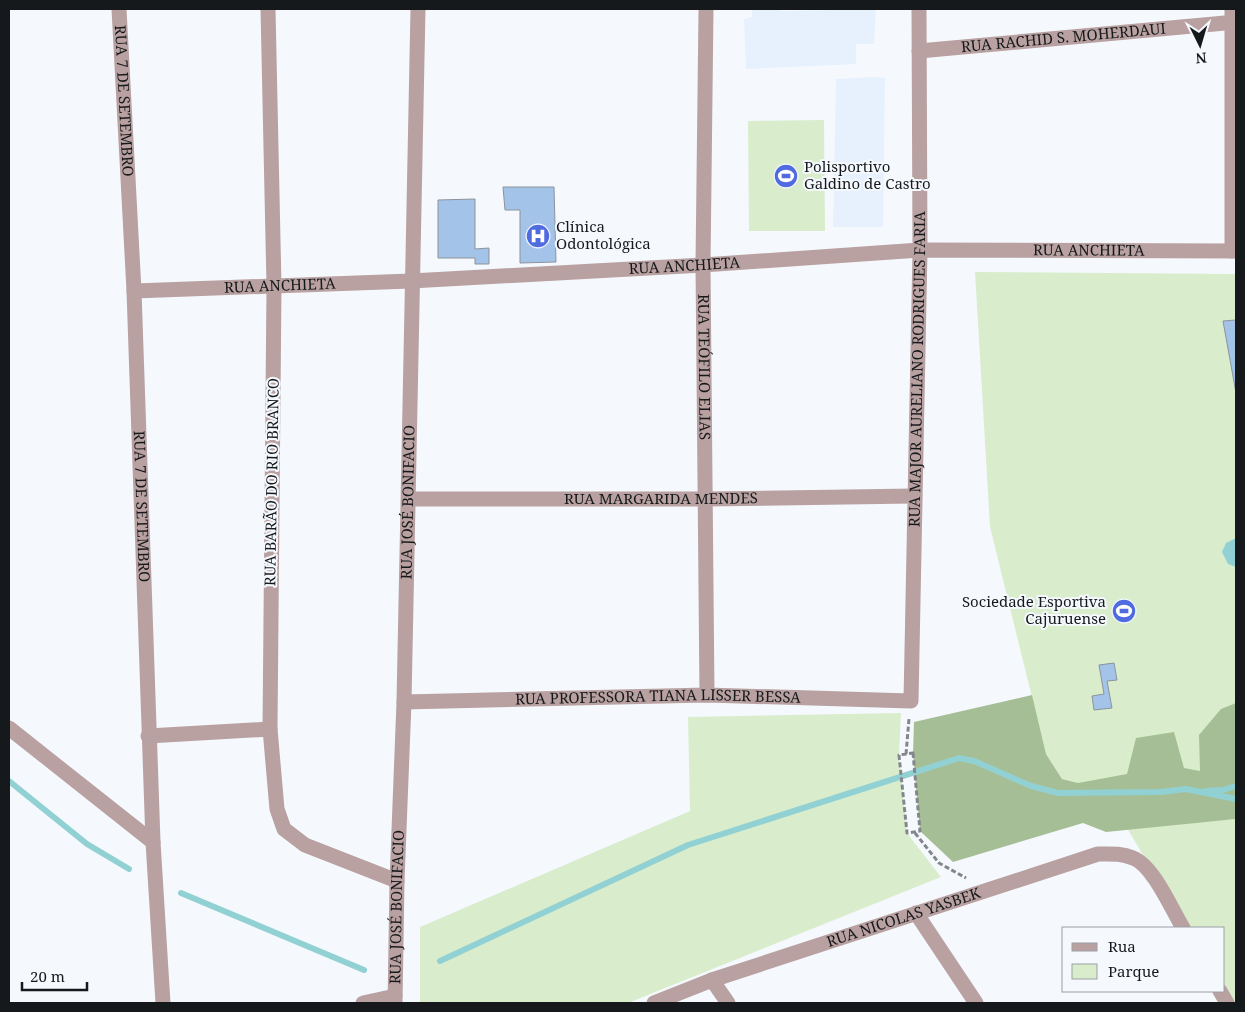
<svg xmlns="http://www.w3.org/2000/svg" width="1245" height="1012" font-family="'Noto Serif',serif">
<rect width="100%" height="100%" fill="#f5f9fe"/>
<!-- built -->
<path fill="#e7f1fe" d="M 752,9 L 781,9 L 782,11 L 876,9 L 874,44 L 856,44 L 856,64 L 746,69 L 744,19 L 752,17 Z
M 873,77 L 885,78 L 883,227 L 833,227 L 836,79 Z"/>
<!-- green -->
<path fill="#d9edcd" d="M 824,120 L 825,231 L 749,231 L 748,121 Z
M 975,272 L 1236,274 L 1236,791 L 1078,783 L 1062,779 L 1046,754 L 990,527 Z
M 901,713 L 899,755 L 907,833 L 941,877 L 628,1003 L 420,1003 L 420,927 L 690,811 L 688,717 Z
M 1236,819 L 1236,1003 L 1230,1003 L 1224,991 L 1224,928 L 1186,928 L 1127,828 Z"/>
<!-- forest -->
<path fill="#a6be95" d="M 1032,695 L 1046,754 L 1062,779 L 1078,783 L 1127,774 L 1136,738 L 1174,732 L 1184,768 L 1200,771 L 1199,735 L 1221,709 L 1236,703 L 1236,819 L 1106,832 L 1083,823 L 953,862 L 920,831 L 913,754 L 914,722 Z"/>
<!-- water -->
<path fill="#92d1d3" d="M 1236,538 L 1236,567 L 1228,564 L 1222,552 L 1226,543 Z"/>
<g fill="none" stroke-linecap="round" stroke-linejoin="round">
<!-- stream -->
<path stroke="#92d1d3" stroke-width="6" d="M 9,781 L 87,844 L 129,869
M 1206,791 L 1223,790 L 1236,786
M 181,893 L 364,970
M 440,961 L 688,845 L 959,758 L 974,761 L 1031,786 L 1058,793 L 1160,792 L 1186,789 L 1236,799"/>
</g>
<!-- building -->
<path fill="#a3c3e8" stroke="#8c939b" d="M 503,187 L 554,187 L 556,262 L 520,263 L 520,210 L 505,210 Z
M 475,199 L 475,249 L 489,248 L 489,264 L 475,264 L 475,258 L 438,258 L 438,200 Z
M 1236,320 L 1236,393 L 1223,321 Z
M 1114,663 L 1117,680 L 1107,681 L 1112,708 L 1094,710 L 1092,696 L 1104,694 L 1099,665 Z"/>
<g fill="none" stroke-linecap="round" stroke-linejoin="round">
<!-- path -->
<path stroke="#83878b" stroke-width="3" stroke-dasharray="5 2.5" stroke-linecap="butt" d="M 913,753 L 920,831 L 907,833 L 899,755 Z
M 906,754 L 909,719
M 915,833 L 939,863 L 966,878"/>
<!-- minor -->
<g stroke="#b9a1a1" stroke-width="15">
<path id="s1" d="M 119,9 L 134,291 L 153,842 L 163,1003"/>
<path d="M 268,9 L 274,286 L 270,729 L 277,809 L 284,829 L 305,845 L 397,881"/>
<path id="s2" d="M 706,9 L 703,265 L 707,695"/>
<path d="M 1232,9 L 1232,251"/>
<path id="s3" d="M 919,51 L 1236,22"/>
<path id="s4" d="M 134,291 L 411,281 L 703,265 L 920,250 L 1236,251"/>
<path id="s5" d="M 409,499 L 706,499 L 914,496"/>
<path id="s6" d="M 404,702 L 707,695 L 911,701 L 920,250 L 919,9"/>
<path d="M 9,728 L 153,842"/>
<path d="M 148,736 L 270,729"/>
<path d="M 916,913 L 976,1003"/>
<path d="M 712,980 L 728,1003"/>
<path d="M 1220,991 L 1227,1003"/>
<path d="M 363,1003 L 395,996"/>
<path id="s7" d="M 395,1003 L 397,881 L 404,702 L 418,9"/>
<path id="s8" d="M 654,1003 L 712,980 L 1098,854 C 1110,854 1121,853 1133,858 C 1153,865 1172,910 1183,928"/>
</g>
</g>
<!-- icons -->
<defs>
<g id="stadium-disc" transform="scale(1.25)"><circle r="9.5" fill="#506be0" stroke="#f5f9fe"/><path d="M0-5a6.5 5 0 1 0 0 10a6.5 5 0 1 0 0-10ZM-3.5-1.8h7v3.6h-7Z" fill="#fff"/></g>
<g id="hospital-disc" transform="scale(1.25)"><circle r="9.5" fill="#506be0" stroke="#f5f9fe"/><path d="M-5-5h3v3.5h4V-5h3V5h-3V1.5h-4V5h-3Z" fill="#fff"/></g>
</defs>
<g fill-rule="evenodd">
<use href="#stadium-disc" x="786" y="176"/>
<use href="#hospital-disc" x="538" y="236"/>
<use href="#stadium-disc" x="1124" y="611"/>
</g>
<g text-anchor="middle" stroke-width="4" stroke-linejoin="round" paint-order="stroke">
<!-- street labels -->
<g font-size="15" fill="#16191c" stroke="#f5f9fe">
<text dy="5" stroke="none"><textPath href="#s3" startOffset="145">RUA RACHID S. MOHERDAUI</textPath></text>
<text dy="5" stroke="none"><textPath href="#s1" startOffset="92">RUA 7 DE SETEMBRO</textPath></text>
<text dy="5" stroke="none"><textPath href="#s4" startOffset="956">RUA ANCHIETA</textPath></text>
<text dy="5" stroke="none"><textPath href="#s4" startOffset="551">RUA ANCHIETA</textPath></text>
<text dy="5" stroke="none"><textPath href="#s4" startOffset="146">RUA ANCHIETA</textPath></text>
<text dy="5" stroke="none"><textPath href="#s2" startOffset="358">RUA TEÓFILO ELIAS</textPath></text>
<text dy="5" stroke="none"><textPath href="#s6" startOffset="839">RUA MAJOR AURELIANO RODRIGUES FARIA</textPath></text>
<text transform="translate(272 482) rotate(-89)" y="5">RUA BARÃO DO RIO BRANCO</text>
<text dy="5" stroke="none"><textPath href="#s5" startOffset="252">RUA MARGARIDA MENDES</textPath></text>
<text dy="5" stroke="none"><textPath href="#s7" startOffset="501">RUA JOSÉ BONIFACIO</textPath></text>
<text dy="5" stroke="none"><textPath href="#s1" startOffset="498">RUA 7 DE SETEMBRO</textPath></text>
<text dy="5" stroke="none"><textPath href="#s6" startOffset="254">RUA PROFESSORA TIANA LISSER BESSA</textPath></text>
<text dy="5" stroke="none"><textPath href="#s7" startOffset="96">RUA JOSÉ BONIFACIO</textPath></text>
<text dy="5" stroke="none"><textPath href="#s8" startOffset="264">RUA NICOLAS YASBEK</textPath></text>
</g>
<!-- poi labels -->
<g font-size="15" fill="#16191c" stroke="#f5f9fe" text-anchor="start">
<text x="804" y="172">Polisportivo<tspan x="804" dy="17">Galdino de Castro</tspan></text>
<text x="556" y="232">Clínica<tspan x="556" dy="17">Odontológica</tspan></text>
<text x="1106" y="607" text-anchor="end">Sociedade Esportiva<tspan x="1106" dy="17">Cajuruense</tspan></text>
</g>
</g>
<!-- border -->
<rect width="1245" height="1012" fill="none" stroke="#16191c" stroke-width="20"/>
<!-- legend -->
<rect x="1062" y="927" width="162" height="65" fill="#f5f9fe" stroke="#9c9fa4"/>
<rect x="1072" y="943" width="25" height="8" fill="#b9a1a1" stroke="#9c9fa4"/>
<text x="1108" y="952" font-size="15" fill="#16191c">Rua</text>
<rect x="1072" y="964" width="25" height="15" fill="#d9edcd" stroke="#9c9fa4"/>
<text x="1108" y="977" font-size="15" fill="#16191c">Parque</text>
<!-- north arrow -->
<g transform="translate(1200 45) rotate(175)" stroke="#f5f9fe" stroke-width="4" paint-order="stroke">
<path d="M0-4L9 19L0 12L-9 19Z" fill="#16191c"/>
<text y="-8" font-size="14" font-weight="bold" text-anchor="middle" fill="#16191c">N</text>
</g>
<!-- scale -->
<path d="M22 982v8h65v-8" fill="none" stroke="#16191c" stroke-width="2.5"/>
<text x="30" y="982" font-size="15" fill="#16191c" stroke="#f5f9fe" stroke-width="4" paint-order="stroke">20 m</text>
</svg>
